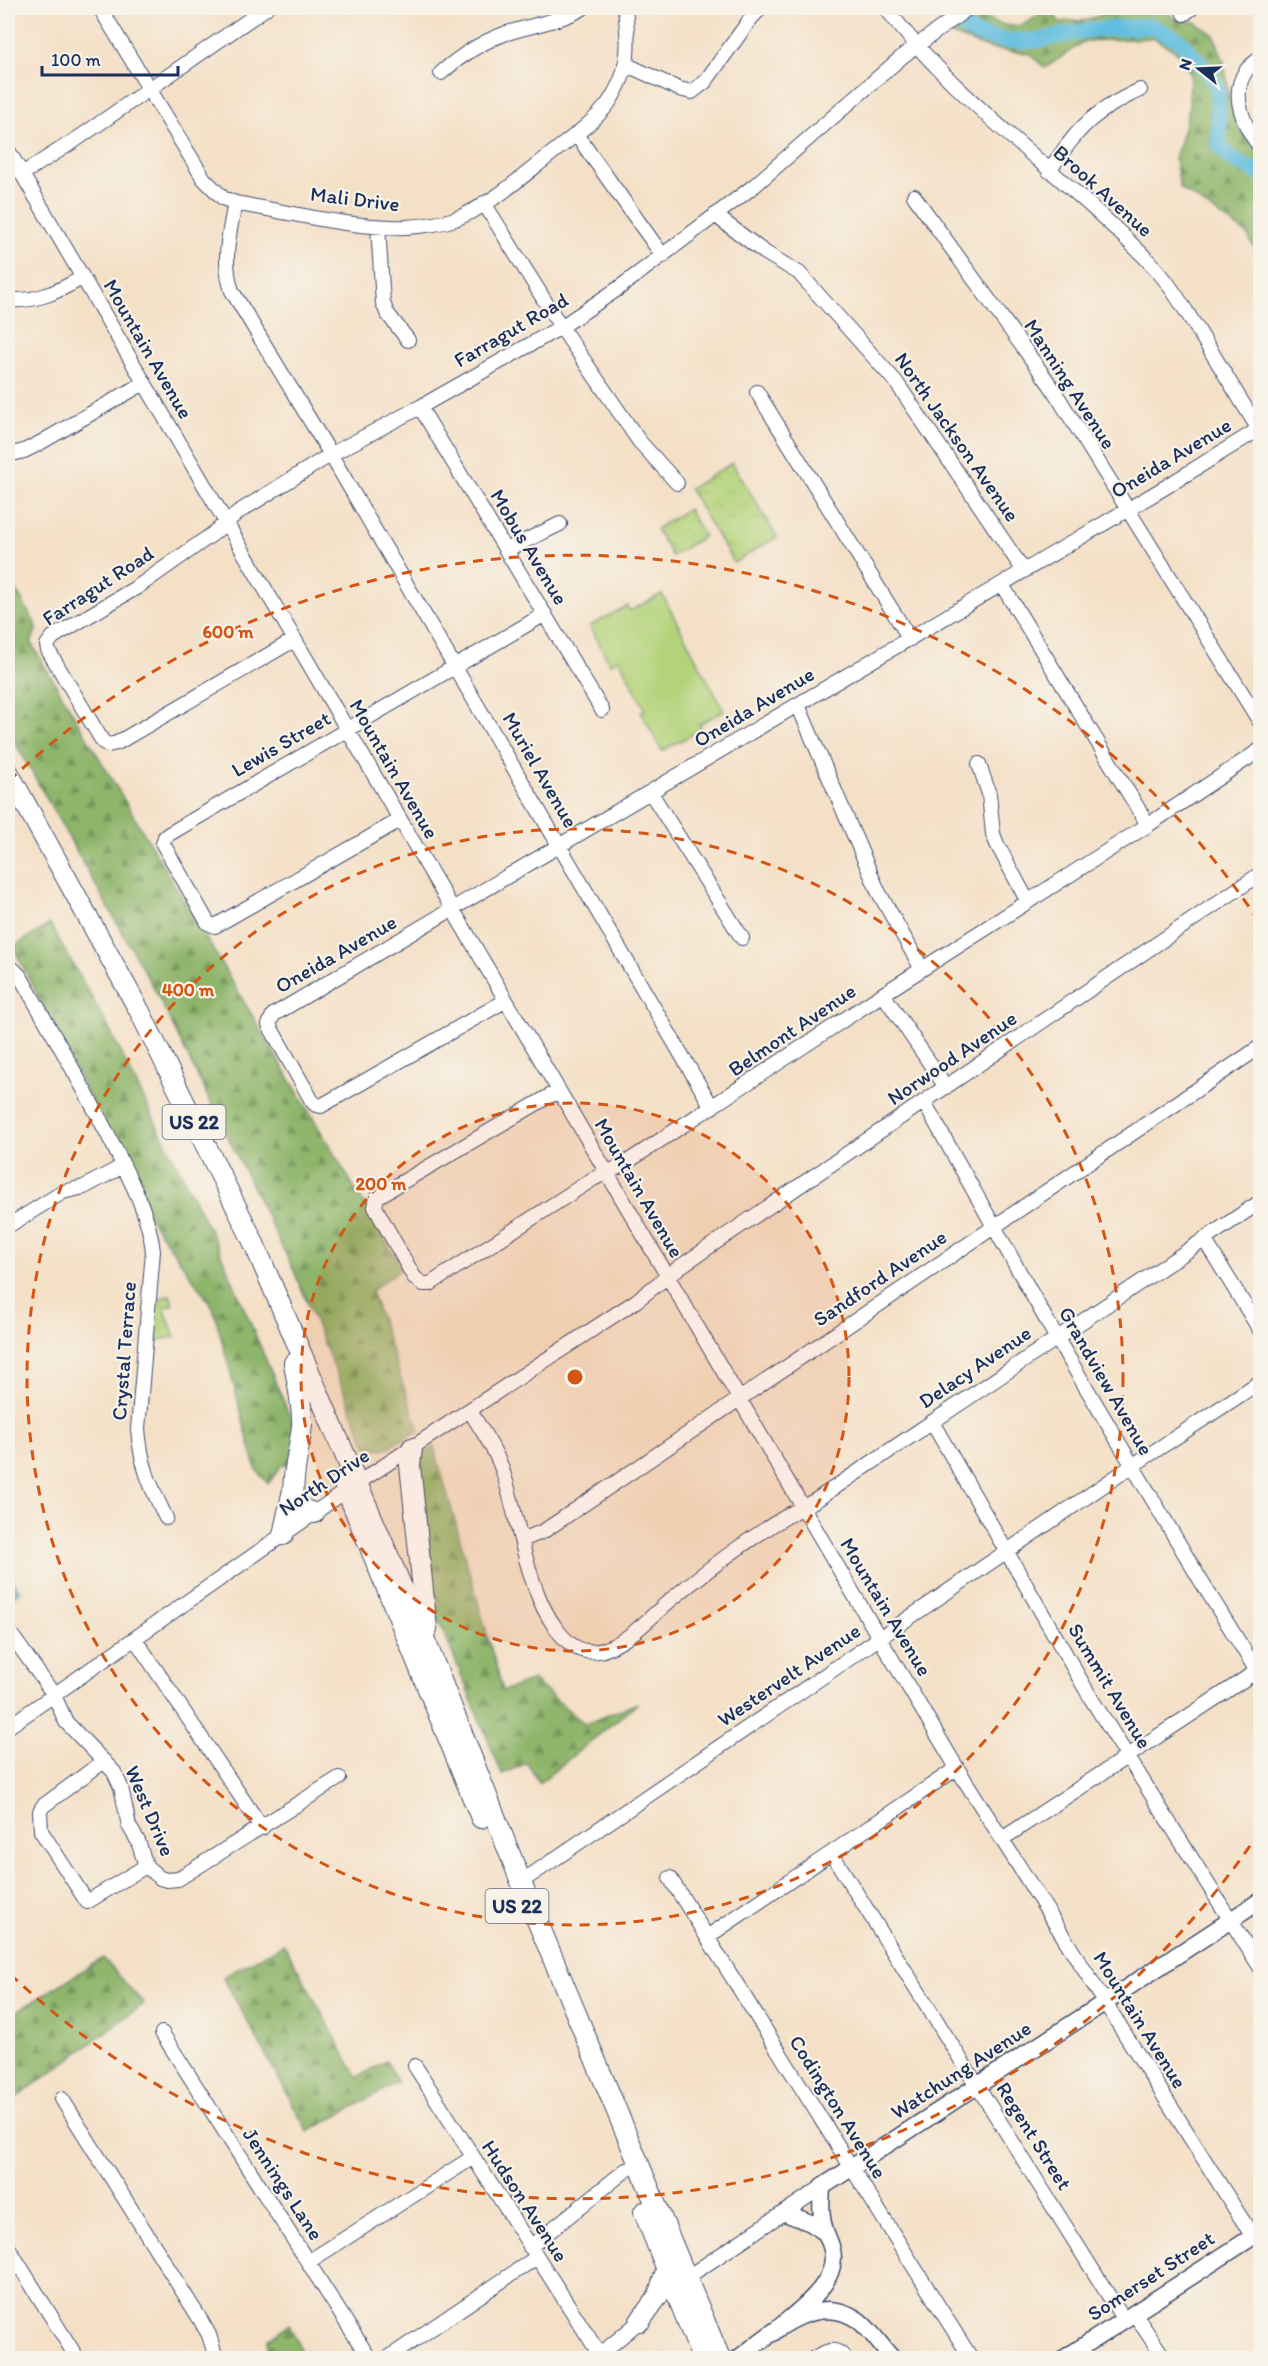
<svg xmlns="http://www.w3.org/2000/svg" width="1268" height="2366" font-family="Itim,sans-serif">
<defs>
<pattern id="forest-firs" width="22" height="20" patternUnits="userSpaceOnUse" patternTransform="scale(1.5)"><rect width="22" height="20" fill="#8eb56a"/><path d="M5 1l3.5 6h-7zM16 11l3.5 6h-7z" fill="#73945a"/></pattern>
<pattern id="park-crowns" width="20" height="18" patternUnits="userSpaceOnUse" patternTransform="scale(1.5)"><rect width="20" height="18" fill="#b3d37a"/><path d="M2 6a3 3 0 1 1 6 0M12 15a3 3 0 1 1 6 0" fill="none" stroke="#99b56c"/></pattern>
<pattern id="water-ripples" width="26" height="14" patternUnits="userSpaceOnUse" patternTransform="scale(1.5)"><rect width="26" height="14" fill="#61bddf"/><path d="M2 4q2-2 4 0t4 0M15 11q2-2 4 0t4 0" fill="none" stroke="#4f9ab8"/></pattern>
</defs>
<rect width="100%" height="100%" fill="#f7f3e8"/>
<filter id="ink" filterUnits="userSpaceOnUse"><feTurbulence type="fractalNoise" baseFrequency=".0167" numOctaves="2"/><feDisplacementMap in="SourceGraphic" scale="12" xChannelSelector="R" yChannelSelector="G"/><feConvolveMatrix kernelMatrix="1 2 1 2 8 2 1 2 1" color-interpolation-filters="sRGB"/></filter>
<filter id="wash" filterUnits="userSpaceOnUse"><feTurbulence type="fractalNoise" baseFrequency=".008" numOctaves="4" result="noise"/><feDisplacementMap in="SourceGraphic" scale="24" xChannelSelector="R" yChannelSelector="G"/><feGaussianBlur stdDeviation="1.35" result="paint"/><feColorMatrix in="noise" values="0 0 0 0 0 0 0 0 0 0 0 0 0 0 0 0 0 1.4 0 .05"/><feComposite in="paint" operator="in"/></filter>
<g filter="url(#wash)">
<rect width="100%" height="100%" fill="#f4e0c7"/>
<!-- grass -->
<path fill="#b3d37a" stroke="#67816c" stroke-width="1.5" d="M 662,594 L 724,711 L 699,724 L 702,729 L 662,751 L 641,712 L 645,709 L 619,659 L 610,664 L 590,626 L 627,606 L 630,611 Z"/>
<!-- forest -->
<path fill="url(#forest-firs)" stroke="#547264" stroke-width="1.5" d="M 1046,8 L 1051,8 L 1059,22 L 1089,20 L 1116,8 L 1163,8 L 1175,19 L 1195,22 L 1214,35 L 1224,62 L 1231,106 L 1247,136 L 1260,149 L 1260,259 L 1247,234 L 1180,188 L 1175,159 L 1189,109 L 1190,73 L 1177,52 L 1154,38 L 1085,41 L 1045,68 L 1030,54 L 989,48 L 951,35 L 981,16 C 1010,29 1022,32 1046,8 Z
M 8,576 L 37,627 L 31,643 L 402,1268 L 371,1291 L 419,1431 L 385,1449 L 367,1447 L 294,1271 L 157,994 L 8,730 Z
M 50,924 L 105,1021 L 219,1249 L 308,1459 L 281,1466 L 268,1484 L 256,1469 L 213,1307 L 151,1220 L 13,947 Z
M 434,1447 L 503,1691 L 533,1680 L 585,1724 L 638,1703 L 539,1783 L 527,1763 L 502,1774 L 435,1611 L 419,1457 Z
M 284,1944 L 357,2077 L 386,2061 L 398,2082 L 308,2132 L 223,1977 Z
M 103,1958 L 144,2004 L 8,2104 L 8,2017 Z
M 289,2324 L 305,2358 L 268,2358 L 268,2340 Z"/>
<!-- park -->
<path fill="url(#park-crowns)" stroke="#67816c" stroke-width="1.5" d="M 732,463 L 777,537 L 734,563 L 689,489 Z
M 688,509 L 704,536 L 672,556 L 656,529 Z
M 170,1295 L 173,1304 L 164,1308 L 175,1337 L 151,1341 L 152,1302 Z"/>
<!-- water -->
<path fill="url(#water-ripples)" stroke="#3e769e" stroke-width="1.5" d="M 8,1574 L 20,1591 L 12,1597 L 8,1591 Z"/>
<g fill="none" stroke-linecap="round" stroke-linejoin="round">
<!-- river -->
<path stroke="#61bddf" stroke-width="16" d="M 961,25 L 973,33 L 1001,40 L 1034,41 L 1090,30 L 1150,26 L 1179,40 L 1211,76 L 1218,89 L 1219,145 L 1231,159 L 1260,174"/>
</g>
</g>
<g filter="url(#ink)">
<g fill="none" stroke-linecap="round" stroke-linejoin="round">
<!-- minor casing -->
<g stroke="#3c4a6e" stroke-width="16">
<path id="minor" d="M 100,8 L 204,179 L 223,198 L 235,203 C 287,212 354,229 406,227 C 422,226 440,224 455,219 C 489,206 518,180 546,158 C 567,141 591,125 608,104 C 614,95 621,82 624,71 C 630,51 627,28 625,8
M 886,8 C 962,109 1071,178 1157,270 C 1173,288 1185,310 1198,330 C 1219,364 1239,398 1260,431
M 1184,14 L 1192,8
M 1260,58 C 1256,62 1249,66 1246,71 C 1229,95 1245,128 1260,147
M 625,64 L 679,89 L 692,92 L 705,82 L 752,17 L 761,8
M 441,73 C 459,57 482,42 504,34 C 530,25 559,22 583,8
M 576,134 L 663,256
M 8,150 L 880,1639 L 957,1768 L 1253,2237
M 1049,171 C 1079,128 1090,113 1140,90
M 22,174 L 77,139 L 266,8
M 914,196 L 1051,386 L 1260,722
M 235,203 C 229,234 222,261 232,291 L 325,445 L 712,1107
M 484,203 L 561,327 L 639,441 L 677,483
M 715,215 L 764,252 L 799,273 L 896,382 L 1024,571
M 378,227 L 383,303 L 387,313 L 408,340
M 8,300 C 37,302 57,292 82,278
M 757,392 L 910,639
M 420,407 L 602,710
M 8,455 L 24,451 L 38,444 L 144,383
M 506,550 L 560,524
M 1002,585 L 1148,825
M 294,640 L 117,743 L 108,745 L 103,742 L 48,650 L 47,645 L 53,637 L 139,586 L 214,533 L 237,513 L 330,455 L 420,407 L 561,327 L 619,288 L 754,186 L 904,55 L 968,8
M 798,705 L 878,891 L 922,969
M 979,764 L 989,794 L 993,834 L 997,844 L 1028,902
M 651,793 L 742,938
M 400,820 L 215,926 L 208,923 L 163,844 L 165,837 L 169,834 L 545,614
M 8,968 L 14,970 L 20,976 C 54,1036 89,1095 119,1157 C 134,1187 149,1216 153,1251 L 138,1429 C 141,1466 150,1485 166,1518
M 883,994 L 946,1087
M 505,1001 L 321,1106 L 316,1105 L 312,1101 L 269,1025 L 273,1015 L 1164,488 L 1259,429
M 558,1091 L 377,1197 L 375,1207 L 414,1277 L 423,1284 L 430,1284 L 593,1179 L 621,1166 L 883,994 L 1148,825 L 1260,750
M 924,1102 L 1056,1337 L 1201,1581 L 1260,1676
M 8,1226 L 63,1192 L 84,1187 L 123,1166
M 1204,1239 L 1260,1330
M 470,1411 C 483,1432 497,1452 504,1475 C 516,1513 522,1553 536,1590 C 543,1610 563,1648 586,1651 C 593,1652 602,1651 608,1648 C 633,1638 653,1614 673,1598 C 718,1561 765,1526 816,1500 L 1260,1202
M 932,1422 L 1092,1700 L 1260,1967
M 522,1540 L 544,1531 L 1260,1047
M 8,1630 L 54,1695 L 66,1722 L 114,1772 L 121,1787 L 129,1826 L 138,1841 L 146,1866 L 160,1878 L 167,1880 L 178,1879 L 339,1778
M 135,1639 L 262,1828
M 8,1727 L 347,1490 L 636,1301 L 681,1266 L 1260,874
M 104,1761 L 43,1806 L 40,1811 L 41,1831 L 87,1902 L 146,1866
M 1002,1839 L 1260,1669
M 832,1854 L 1124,2320
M 670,1878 L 971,2358
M 521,1882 L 1132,1466 L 1260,1382
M 707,1937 L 957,1768
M 162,2033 L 369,2358
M 415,2066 L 602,2358
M 62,2099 L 200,2319 L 209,2335 L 216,2358
M 8,2247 L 77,2358
M 530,2247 L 626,2170
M 308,2262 L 472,2158
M 686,2278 L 822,2187
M 1134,2313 L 1164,2358
M 388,2358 L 537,2257
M 596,2358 L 640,2321
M 814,2358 C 826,2351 835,2346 845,2358"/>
</g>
<!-- major casing -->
<g stroke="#3c4a6e" stroke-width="19">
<path id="major" d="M 785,2213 L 811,2223 L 826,2233
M 773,2333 C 794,2313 840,2285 832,2250 C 831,2244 828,2239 826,2233 C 820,2218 821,2203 822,2187 L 1260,1901
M 739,2358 C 770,2335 816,2290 858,2320 C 871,2330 881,2346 892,2358
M 1065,2358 L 1260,2232"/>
</g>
<!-- highway casing -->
<g stroke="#3c4a6e" stroke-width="22">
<path id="highway" d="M 8,772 L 139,1010 L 252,1239 L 429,1650 L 521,1882 L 720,2358
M 294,1363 C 297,1383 303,1405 302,1425 C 301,1443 289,1484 295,1500 C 298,1508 306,1511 314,1513
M 412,1448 L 410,1465 L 427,1629
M 342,1479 L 481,1818
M 283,1535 L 293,1490
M 644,2212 L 702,2358
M 640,2321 L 658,2296 L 666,2271"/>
</g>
<!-- minor -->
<use href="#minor" stroke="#fff" stroke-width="14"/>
<!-- major -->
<use href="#major" stroke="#fff" stroke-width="16"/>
<!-- highway -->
<use href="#highway" stroke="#fff" stroke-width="20"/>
</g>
</g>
<!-- distance rings -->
<circle cx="575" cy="1377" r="274" fill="#d45514" fill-opacity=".12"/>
<g fill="none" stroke="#d45514" stroke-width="3" stroke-dasharray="10 8">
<circle cx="575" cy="1377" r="274"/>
<circle cx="575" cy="1377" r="548"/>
<path d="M1260 1831A822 822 0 0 1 9 1973M9 781A822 822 0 0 1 1260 923"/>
</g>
<g text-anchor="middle" stroke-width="4.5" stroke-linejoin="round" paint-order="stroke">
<!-- shield labels -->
<g fill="#f7f3e8" stroke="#5d6a87" stroke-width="1.5">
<rect x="162.5" y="1105" width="63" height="34" rx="4.5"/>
<rect x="485.5" y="1889" width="63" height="34" rx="4.5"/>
</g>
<g font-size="20" font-weight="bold" fill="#1b2f5e">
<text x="194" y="1129">US 22</text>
<text x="517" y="1913">US 22</text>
</g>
<!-- street labels -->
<g font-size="21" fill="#1b2f5e" stroke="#f7f3e8">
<text transform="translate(1103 191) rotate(42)" y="7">Brook Avenue</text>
<text transform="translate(355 199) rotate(7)" y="7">Mali Drive</text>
<text transform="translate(511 330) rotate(-30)" y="7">Farragut Road</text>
<text transform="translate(148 349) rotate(60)" y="7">Mountain Avenue</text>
<text transform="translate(1070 384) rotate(57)" y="7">Manning Avenue</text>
<text transform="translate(957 437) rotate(55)" y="7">North Jackson Avenue</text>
<text transform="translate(1171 458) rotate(-31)" y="7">Oneida Avenue</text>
<text transform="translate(529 547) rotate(59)" y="7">Mobus Avenue</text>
<text transform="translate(98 586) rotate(-33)" y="7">Farragut Road</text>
<text transform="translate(754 707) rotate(-31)" y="7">Oneida Avenue</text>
<text transform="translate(281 744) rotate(-30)" y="7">Lewis Street</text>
<text transform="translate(394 769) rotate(60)" y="7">Mountain Avenue</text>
<text transform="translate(540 770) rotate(60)" y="7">Muriel Avenue</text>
<text transform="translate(336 954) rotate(-30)" y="7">Oneida Avenue</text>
<text transform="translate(792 1030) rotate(-34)" y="7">Belmont Avenue</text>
<text transform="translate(952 1058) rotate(-34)" y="7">Norwood Avenue</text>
<text transform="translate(639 1188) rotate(60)" y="7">Mountain Avenue</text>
<text transform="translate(880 1278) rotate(-34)" y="7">Sandford Avenue</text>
<text transform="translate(124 1351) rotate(-86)" y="7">Crystal Terrace</text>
<text transform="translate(975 1367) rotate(-34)" y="7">Delacy Avenue</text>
<text transform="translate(1106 1381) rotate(60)" y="7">Grandview Avenue</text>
<text transform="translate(324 1482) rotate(-34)" y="7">North Drive</text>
<text transform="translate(886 1607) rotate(59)" y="7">Mountain Avenue</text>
<text transform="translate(789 1675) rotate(-34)" y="7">Westervelt Avenue</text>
<text transform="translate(1110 1686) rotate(59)" y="7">Summit Avenue</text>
<text transform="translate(150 1811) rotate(67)" y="7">West Drive</text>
<text transform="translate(1140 2020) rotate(58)" y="7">Mountain Avenue</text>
<text transform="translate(961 2070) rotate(-33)" y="7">Watchung Avenue</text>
<text transform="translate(838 2107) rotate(58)" y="7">Codington Avenue</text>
<text transform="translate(1034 2136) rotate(58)" y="7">Regent Street</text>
<text transform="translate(283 2184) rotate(57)" y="7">Jennings Lane</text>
<text transform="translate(525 2201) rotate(57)" y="7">Hudson Avenue</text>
<text transform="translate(1151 2276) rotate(-33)" y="7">Somerset Street</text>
</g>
</g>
<circle cx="575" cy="1377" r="9" fill="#d45514" stroke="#f7f3e8" stroke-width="3"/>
<g font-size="18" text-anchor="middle" font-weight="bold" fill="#d45514" stroke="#f7f3e8" stroke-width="4.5" stroke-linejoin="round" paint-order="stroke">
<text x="228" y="638">600 m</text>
<text x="188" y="996">400 m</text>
<text x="381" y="1190">200 m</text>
</g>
<!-- margin -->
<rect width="1268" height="2366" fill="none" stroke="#f7f3e8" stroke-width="30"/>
<!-- north arrow -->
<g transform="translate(1199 69) rotate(288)" stroke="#f7f3e8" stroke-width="4.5" paint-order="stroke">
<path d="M0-4.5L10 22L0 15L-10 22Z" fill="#1b2f5e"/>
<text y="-9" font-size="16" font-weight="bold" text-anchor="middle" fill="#1b2f5e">N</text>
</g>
<!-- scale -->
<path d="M42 66v9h136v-9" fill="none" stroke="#1b2f5e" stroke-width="3"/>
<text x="51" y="66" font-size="18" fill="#1b2f5e" stroke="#f7f3e8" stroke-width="4.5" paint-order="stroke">100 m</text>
</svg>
